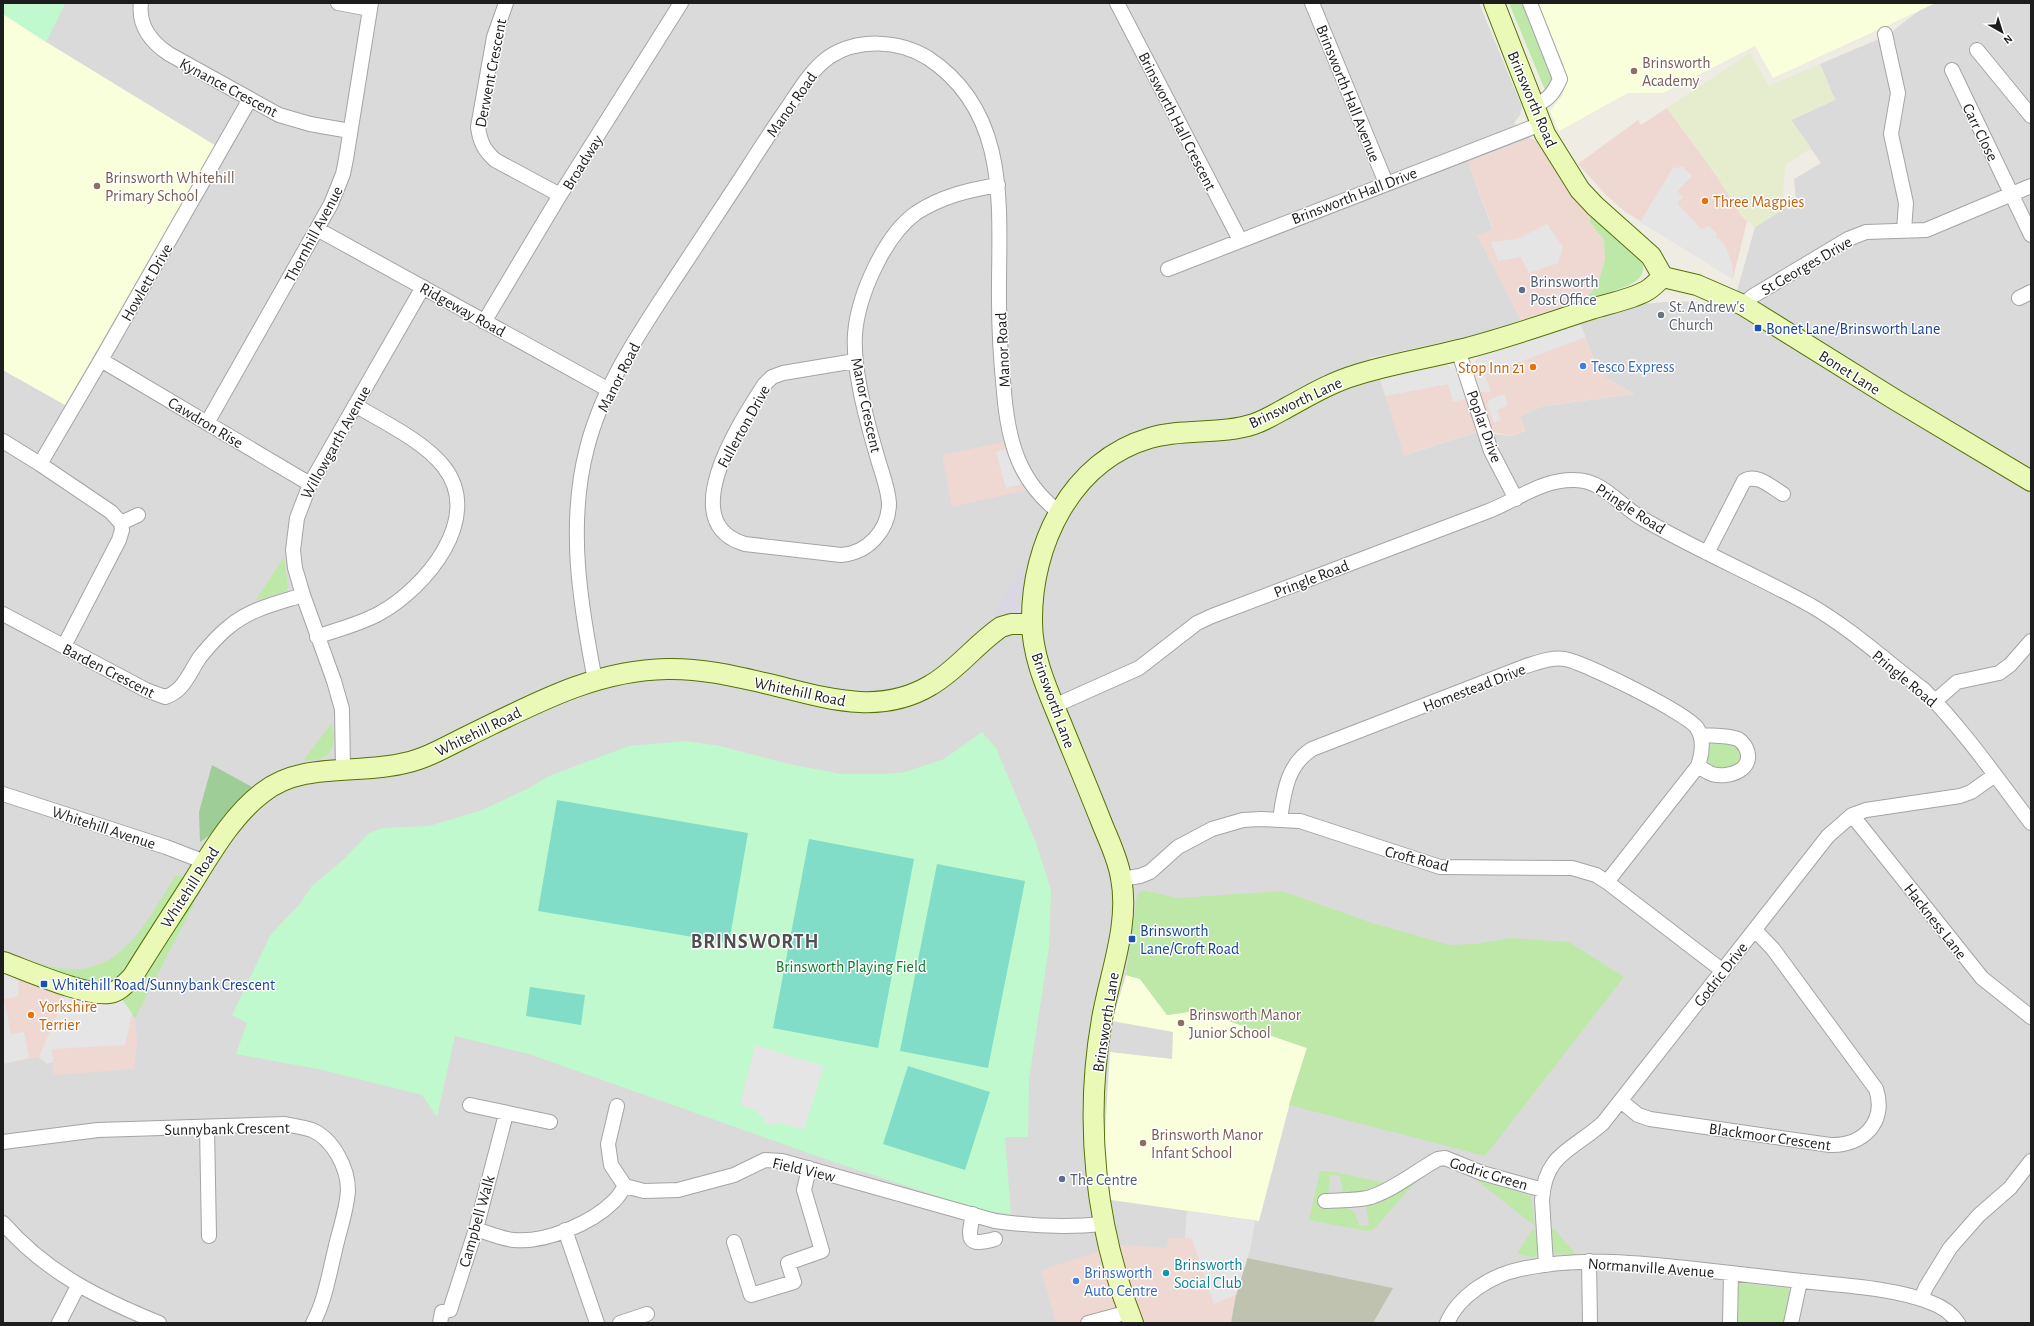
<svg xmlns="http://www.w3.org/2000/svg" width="2034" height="1326" font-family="'Alegreya Sans',sans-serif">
<rect width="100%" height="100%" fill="#eeece3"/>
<!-- residential -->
<path fill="#dbdada" d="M 64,3 L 1479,3 L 1522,107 L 1520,115 L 1514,123 L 1530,138 L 1468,162 L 1493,230 L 1478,236 L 1521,320 L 1489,332 L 1370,358 L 1380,379 L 1405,455 L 1477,432 L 1512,436 L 1525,431 L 1520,416 L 1543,406 L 1634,394 L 1606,378 L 1597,368 L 1578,319 L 1632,305 L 1677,301 L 1733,305 L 1755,227 L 1796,201 L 1794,179 L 1821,163 L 1791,120 L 1835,100 L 1820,64 L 1886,36 L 1929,3 L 2031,3 L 2031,1323 L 3,1323 L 3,370 L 65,405 L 216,146 L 46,42 Z"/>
<!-- commercial -->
<path fill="#efd8d2" d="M 1667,108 L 1716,175 L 1741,215 L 1747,221 L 1733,279 L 1624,211 L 1606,195 L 1578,164 L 1638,120 L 1641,125 Z
M 1530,138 L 1539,142 L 1596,215 L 1590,222 L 1604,240 L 1605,260 L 1597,286 L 1583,300 L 1521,320 L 1478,236 L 1493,229 L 1468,162 Z
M 1578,319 L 1597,368 L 1602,366 L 1606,378 L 1634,394 L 1543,406 L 1520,416 L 1525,431 L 1512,436 L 1491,432 L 1478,392 L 1474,368 L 1476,360 Z
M 1444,364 L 1453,368 L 1460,376 L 1477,432 L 1404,455 L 1380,379 Z
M 1003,442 L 1016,476 L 1026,490 L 952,507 L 942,455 Z
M 3,968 L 120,997 L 135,1018 L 137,1043 L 134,1069 L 53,1075 L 53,1062 L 47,1064 L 39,1057 L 3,1064 Z
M 1187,1211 L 1255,1221 L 1250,1250 L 1236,1295 L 1231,1323 L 1133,1323 L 1128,1312 L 1088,1323 L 1056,1323 L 1041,1270 L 1120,1245 L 1166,1248 L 1169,1238 L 1185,1238 Z"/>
<!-- education -->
<path fill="#f9ffdb" d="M 1536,3 L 1936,3 L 1773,78 L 1755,46 L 1663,93 L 1628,93 L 1559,131 L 1550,111 L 1563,95 L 1564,65 Z
M 3,14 L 46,42 L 216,146 L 168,226 L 65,405 L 3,370 Z
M 1126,975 L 1140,979 L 1167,1015 L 1188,1012 L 1226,1020 L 1307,1048 L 1292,1095 L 1259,1221 L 1111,1200 L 1104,1149 L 1110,1052 L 1172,1059 L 1173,1032 L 1112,1021 Z"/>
<!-- construction -->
<path fill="#bfc2ae" d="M 1247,1258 L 1393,1288 L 1373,1323 L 1231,1323 L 1236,1295 Z"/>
<!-- farmland -->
<path fill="#e5edce" d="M 1750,53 L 1769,86 L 1820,64 L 1835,100 L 1791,120 L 1811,148 L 1785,165 L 1782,210 L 1755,227 L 1741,215 L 1716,175 L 1667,108 Z"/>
<!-- grass -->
<path fill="#bde8a8" d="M 1509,3 L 1524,3 L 1553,74 L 1553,85 L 1545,90 Z
M 1591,216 L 1642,258 C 1643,264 1644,272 1641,276 C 1633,288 1597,295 1583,300 L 1597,286 L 1605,260 L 1604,240 L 1590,222 Z
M 284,557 L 288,587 L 286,591 L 255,601 Z
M 332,723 C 334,737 337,753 320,759 C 314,760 309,761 304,759 Z
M 1718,741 L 1738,746 L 1744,753 L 1736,767 L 1715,770 L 1708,765 L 1708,747 Z
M 176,875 L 184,877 C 171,898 128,982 106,985 C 87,987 40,966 21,959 C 40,963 61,971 81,969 C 129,964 153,910 176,875 Z
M 1142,890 L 1177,898 L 1282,891 L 1375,924 L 1450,945 L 1475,944 L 1511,938 L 1569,942 L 1624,977 L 1485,1156 L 1289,1105 L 1307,1048 L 1226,1020 L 1188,1012 L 1167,1015 L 1140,979 L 1126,975 L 1137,895 Z
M 190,901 L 194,904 L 135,1018 L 120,997 Z
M 1320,1171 L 1334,1172 L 1386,1183 L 1348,1195 L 1343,1194 L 1340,1176 L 1330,1175 L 1328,1195 L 1354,1212 L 1360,1226 L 1369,1225 L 1366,1205 L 1420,1177 L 1373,1230 L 1367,1231 L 1309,1220 Z
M 1475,1179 L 1526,1194 L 1531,1197 L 1535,1226 Z
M 1554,1229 L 1577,1255 L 1556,1254 L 1531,1257 L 1517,1254 L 1532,1230 Z
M 1740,1283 L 1788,1288 L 1789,1295 L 1784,1323 L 1737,1323 C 1736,1310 1733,1294 1740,1283 Z"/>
<!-- forest -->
<path fill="#9ecd97" d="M 212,765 L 252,787 L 210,835 L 200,842 L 199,812 Z"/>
<!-- park -->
<path fill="#bff9cd" d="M 3,3 L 64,3 L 64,6 L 46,42 L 3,14 Z
M 982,732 L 996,748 L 1036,843 L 1051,890 L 1049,947 L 1029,1079 L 1028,1137 L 1005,1137 L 1011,1214 L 979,1210 L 828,1160 L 529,1054 L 455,1036 L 437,1117 L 422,1095 L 318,1069 L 236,1054 L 247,1023 L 232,1015 L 271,934 L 299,905 L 311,887 L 345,858 L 369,833 L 383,828 L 429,826 L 482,810 L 527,789 L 549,776 L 629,746 L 685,741 L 720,746 L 789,764 L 841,774 L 886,774 L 905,772 L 944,759 Z"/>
<!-- pitch -->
<path fill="#81ddc8" d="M 557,800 L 748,833 L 729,943 L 538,911 Z
M 809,839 L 914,859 L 878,1048 L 773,1028 Z
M 937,864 L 1025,881 L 988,1068 L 900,1051 Z
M 530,987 L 585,995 L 581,1025 L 526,1016 Z
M 908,1066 L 990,1092 L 965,1170 L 883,1144 Z"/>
<!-- parking -->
<path fill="#e5e5e5" d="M 1683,167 L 1692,176 L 1677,191 L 1683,197 L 1677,203 L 1701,229 L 1709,226 L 1717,234 L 1715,237 L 1723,242 L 1732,262 L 1733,279 L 1640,222 L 1673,168 Z
M 1547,224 L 1563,247 L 1558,263 L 1529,273 L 1521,257 L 1498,261 L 1491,242 L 1517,239 Z
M 1578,319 L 1586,337 L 1485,375 L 1491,392 L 1478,392 L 1474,377 L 1474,368 L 1480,353 Z
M 1444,364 L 1453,368 L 1460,376 L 1468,398 L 1453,402 L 1448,384 L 1385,396 L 1380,379 Z
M 1504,394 L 1508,405 L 1497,410 L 1501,420 L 1494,423 L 1487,404 L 1490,399 Z
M 1005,449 L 1016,476 L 1022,484 L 1006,488 L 996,452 Z
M 3,968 L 19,974 L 18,996 L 4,999 L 11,1034 L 24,1032 L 29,1058 L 3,1064 Z
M 67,991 L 120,997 L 132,1013 L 125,1045 L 52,1049 L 53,1062 L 47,1064 L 39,1057 Z
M 755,1045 L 824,1066 L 804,1130 L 780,1123 L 775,1123 L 772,1126 L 764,1123 L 766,1118 L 757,1115 L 758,1111 L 740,1105 Z
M 1187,1211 L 1255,1221 L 1250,1250 L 1236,1295 L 1214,1304 L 1192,1239 L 1185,1238 Z"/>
<!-- plaza -->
<path fill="#d9d7e4" d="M 1023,567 L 1020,605 L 1017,610 L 993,614 Z"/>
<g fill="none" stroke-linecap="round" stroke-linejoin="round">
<!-- street casing -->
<g stroke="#a4a4a4" stroke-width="16">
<path id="street" d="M 141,3 C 138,26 151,42 169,54 L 279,115 L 310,124 L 350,131
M 338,3 L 370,9
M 506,3 L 494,37 L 478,127 C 480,142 484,150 495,160 L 560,195
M 1117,3 L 1240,240
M 1312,3 L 1386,183
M 1530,3 L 1560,79 C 1554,93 1548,100 1534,106
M 1885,34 L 1898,93 L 1891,134 L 1906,203 L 1904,230
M 1977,50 L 2031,116
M 1952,70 L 2031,235
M 317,229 L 609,390
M 1168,269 L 1541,124
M 2019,298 L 2031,292
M 1743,305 L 1753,296 L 1848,239 L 1866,232 L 1926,230 L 2031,186
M 484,322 L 560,195 L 681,3
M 1458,350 L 1491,451 L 1516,499
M 101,360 L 310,484
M 855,361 L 783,373 L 772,377 L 764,385 C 741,421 673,523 745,544 L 841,555 C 868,553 889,530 889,503 C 888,487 881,471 877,456 C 870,432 863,407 859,383 C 856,367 854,350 855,334 C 858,296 884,236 916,213 C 942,196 969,190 998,185
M 207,423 L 331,204 L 343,174 L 346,159 L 371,3
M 3,441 L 40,464 L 111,512 L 121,523 L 122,530 L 119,540 L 64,646
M 40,464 L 101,360 L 250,99
M 121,523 L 138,515
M 1707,553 L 1744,481 C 1757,473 1771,487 1783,494
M 3,614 L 146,690 L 165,697 C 184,691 189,673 200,657 C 209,646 218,635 230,626 C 250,609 278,603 303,595
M 317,637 C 338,629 361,624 380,613 C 425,588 484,519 444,467 C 424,441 383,422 355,405
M 595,680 C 580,604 567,524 587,448 C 602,389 637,336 670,286 C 695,248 720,210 745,172 C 759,150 773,128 788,107 C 800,89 811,70 829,57 C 858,38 899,40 928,58 C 1013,114 998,214 999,301 C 999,332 1001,362 1004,392 C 1008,441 1019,482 1059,512
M 1935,701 L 1957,682 L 1999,673 L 2010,665 L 2031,641
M 1054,706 L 1139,668 L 1197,623 L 1212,616 C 1303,581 1395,547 1486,512 C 1516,501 1541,479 1575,480 C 1603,480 1620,506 1643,519 C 1697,550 1755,575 1810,605 C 1850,628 1886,661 1923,689 C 1963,729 1997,778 2031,823
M 1698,766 C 1703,769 1707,772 1712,774 C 1729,779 1756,769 1746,748 C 1744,744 1741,741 1738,739 C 1727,735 1712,736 1701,735
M 343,770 L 342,709 L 334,681 L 303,595 L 295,568 L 293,550 L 297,518 L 310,484 L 423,287
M 3,794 L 166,847 L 205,862
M 1852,815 L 1982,978 L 2031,1017
M 1280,819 C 1284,792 1287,765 1312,749 L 1526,666 C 1539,662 1552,657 1565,659 C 1585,663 1687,713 1697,728 C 1705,740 1702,754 1698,766 L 1607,882
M 1121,879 L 1140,876 L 1150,872 L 1178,847 L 1212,829 L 1243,820 L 1261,819 L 1300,821 L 1440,867 L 1572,868 L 1596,875 L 1607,882 L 1723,971
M 1621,1101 L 1638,1115 L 1650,1119 L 1830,1145 C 1863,1146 1887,1122 1876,1089 L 1773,949 L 1755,930
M 470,1105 L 550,1122
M 617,1106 L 608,1144 L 611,1165 L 625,1186
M 207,1127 L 209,1236
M 3,1142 L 98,1130 L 285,1124 C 294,1126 304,1127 312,1130 C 333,1139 348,1168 348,1190 C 347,1210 339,1231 335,1250 C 329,1274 325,1301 313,1323
M 625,1186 L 644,1191 L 678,1190 L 734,1175 L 765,1160 L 782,1161 L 995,1221 C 1031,1226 1066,1228 1103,1224
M 1325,1201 C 1340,1200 1356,1201 1371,1197 C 1395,1189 1416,1171 1438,1159 L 1445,1158 L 1482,1173 L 1543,1190
M 973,1214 C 968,1239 966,1247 995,1239
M 3,1223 C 47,1273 98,1298 159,1323
M 476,1229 C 488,1233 502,1239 514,1240 C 546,1243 592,1223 614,1201 C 618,1197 622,1191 625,1186
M 565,1230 L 597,1323
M 734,1242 L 751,1295 L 794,1282 L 788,1263 L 822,1251 L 804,1190 L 809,1168
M 1589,1261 L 1590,1323
M 1546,1265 L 1542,1200 C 1545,1153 1573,1150 1603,1123 L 1828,836 L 1852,815 L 1866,810 L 1960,796 L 1971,792 L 1995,775
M 1921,1299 L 1926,1287 L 1950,1248 L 1979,1215 L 2010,1188 L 2031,1161
M 59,1323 L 78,1286
M 440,1323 L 442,1312 L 450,1310 L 476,1229 L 506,1114
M 620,1323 L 647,1314
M 1088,1323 L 1129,1312
M 1447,1323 C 1459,1295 1492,1275 1521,1269 C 1575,1257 1631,1262 1686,1268 C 1722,1272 1757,1276 1792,1280 C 1835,1285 1893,1287 1932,1303 C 1943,1307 1952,1314 1958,1323
M 1730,1323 L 1731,1274
M 1791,1323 L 1800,1281"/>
</g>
<!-- secondary casing -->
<g stroke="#547206" stroke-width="22">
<path id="secondary" d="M 1494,3 L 1545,134 L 1580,190 L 1595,206 L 1651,256 L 1663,277
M 1663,277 L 1697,285 L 1743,305 L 1894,399 L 2031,481
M 3,962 C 26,970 87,997 109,993 C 119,992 126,983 133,976 C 152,945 172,915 191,885 C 211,853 232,816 262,793 C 302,761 358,775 405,763 C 428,758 449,745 470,735 C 534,704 595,670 667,669 C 702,668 738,677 773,685 C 826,698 880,716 931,685 C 957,670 976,644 1001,627 L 1011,624 L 1031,624
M 1133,1323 C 1095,1227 1084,1121 1102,1019 C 1110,973 1130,924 1121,878 C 1118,858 1108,839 1101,821 C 1088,788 1074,755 1061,723 C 1048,691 1032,657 1032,622 C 1031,545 1071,461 1150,438 C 1183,428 1221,435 1254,424 C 1266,420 1277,413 1288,407 C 1310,395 1332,382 1356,375 C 1390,364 1424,359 1459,350 C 1503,339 1546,324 1588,310 C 1606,304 1630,300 1646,291 C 1652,288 1658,281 1663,277"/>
</g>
<!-- street -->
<use href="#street" stroke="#fff" stroke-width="14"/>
<!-- secondary -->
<use href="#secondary" stroke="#eaf9b6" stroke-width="20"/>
</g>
<!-- markers -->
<g fill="#8d6e63" stroke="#fff" stroke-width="1.5">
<circle cx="1634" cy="71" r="4"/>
<circle cx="97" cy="186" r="4"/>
<circle cx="1181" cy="1023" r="4"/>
<circle cx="1143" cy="1143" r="4"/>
</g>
<g fill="#e8710a" stroke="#fff" stroke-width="1.5">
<circle cx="1705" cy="201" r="4"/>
<circle cx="1533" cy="367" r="4"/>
<circle cx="31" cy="1015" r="4"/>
</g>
<g fill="#5c6f8a" stroke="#fff" stroke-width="1.5">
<circle cx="1522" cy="290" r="4"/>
<circle cx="1062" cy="1179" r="4"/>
</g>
<circle fill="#6b7280" stroke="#fff" stroke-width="1.5" cx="1661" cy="315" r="4"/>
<g fill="#1a4fb4" stroke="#fff" stroke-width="1.5">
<rect x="1754" y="324" width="8" height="8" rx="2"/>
<rect x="1128" y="935" width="8" height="8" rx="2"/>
<rect x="40" y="980" width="8" height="8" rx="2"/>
</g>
<g fill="#3f7fe0" stroke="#fff" stroke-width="1.5">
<circle cx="1583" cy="366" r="4"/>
<circle cx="1076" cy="1281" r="4"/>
</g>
<circle fill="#0f9aa8" stroke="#fff" stroke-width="1.5" cx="1166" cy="1273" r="4"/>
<g text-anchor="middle" stroke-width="3" stroke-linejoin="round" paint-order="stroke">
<!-- education labels -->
<g font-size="16" fill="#785e54" stroke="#fff" text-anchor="start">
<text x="1642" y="68">Brinsworth<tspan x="1642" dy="18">Academy</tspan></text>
<text x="105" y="183">Brinsworth Whitehill<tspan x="105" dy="18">Primary School</tspan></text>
<text x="1189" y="1020">Brinsworth Manor<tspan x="1189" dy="18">Junior School</tspan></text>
<text x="1151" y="1140">Brinsworth Manor<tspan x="1151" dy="18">Infant School</tspan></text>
</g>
<!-- street labels -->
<g font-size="16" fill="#1d1d1d" stroke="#fff">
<text transform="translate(490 73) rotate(-79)" y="6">Derwent Crescent</text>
<text transform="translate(229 87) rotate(28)" y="6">Kynance Crescent</text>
<text transform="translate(1349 93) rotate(68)" y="6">Brinsworth Hall Avenue</text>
<text transform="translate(1533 99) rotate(67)" y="6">Brinsworth Road</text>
<text transform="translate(791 104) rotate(-55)" y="6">Manor Road</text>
<text transform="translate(1178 121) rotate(63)" y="6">Brinsworth Hall Crescent</text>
<text transform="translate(1981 132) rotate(64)" y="6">Carr Close</text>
<text transform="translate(582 162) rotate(-58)" y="6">Broadway</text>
<text transform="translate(1354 195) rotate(-21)" y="6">Brinsworth Hall Drive</text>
<text transform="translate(313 234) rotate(-62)" y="6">Thornhill Avenue</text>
<text transform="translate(1806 265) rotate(-30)" y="6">St Georges Drive</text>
<text transform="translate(146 282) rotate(-60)" y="6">Howlett Drive</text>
<text transform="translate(463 309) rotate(29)" y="6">Ridgeway Road</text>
<text transform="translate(1002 350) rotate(-93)" y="6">Manor Road</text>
<text transform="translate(1850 372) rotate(32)" y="6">Bonet Lane</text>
<text transform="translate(618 377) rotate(-63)" y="6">Manor Road</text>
<text transform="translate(1295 402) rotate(-25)" y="6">Brinsworth Lane</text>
<text transform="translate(867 405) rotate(78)" y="6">Manor Crescent</text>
<text transform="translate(206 422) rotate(31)" y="6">Cawdron Rise</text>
<text transform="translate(743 426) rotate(-61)" y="6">Fullerton Drive</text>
<text transform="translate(1485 426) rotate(70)" y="6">Poplar Drive</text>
<text transform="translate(335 442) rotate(-61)" y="6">Willowgarth Avenue</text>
<text transform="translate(1631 508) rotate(33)" y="6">Pringle Road</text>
<text transform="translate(1311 578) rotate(-21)" y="6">Pringle Road</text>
<text transform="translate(109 670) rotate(27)" y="6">Barden Crescent</text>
<text transform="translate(1905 678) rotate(40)" y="6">Pringle Road</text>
<text transform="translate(1474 687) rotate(-21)" y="6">Homestead Drive</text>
<text transform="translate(800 691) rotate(12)" y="6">Whitehill Road</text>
<text transform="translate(1054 700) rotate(70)" y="6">Brinsworth Lane</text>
<text transform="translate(478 731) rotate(-26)" y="6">Whitehill Road</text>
<text transform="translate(104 827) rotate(18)" y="6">Whitehill Avenue</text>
<text transform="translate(1417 858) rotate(14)" y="6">Croft Road</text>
<text transform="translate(189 887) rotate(-57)" y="6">Whitehill Road</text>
<text transform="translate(1936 921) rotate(52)" y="6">Hackness Lane</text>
<text transform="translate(1720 974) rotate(-52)" y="6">Godric Drive</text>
<text transform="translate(1105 1022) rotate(-81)" y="6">Brinsworth Lane</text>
<text transform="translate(227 1128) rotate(-1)" y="6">Sunnybank Crescent</text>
<text transform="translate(1770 1136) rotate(8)" y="6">Blackmoor Crescent</text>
<text transform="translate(804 1169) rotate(13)" y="6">Field View</text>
<text transform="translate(1489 1173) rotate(17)" y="6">Godric Green</text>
<text transform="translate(476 1221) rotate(-74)" y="6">Campbell Walk</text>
<text transform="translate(1651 1267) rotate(4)" y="6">Normanville Avenue</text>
</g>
<!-- food labels -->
<g font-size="16" fill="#c56008" stroke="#fff" text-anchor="start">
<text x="1713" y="207">Three Magpies</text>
<text x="1525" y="373" text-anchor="end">Stop Inn 21</text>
<text x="39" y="1012">Yorkshire<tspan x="39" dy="18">Terrier</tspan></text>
</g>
<!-- service labels -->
<g font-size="16" fill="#4e5e75" stroke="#fff" text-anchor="start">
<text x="1530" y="287">Brinsworth<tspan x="1530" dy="18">Post Office</tspan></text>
<text x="1070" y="1185">The Centre</text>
</g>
<!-- worship labels -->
<g font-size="16" fill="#5b616d" stroke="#fff" text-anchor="start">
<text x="1669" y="312">St. Andrew's<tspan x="1669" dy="18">Church</tspan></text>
</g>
<!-- transit labels -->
<g font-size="16" fill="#164399" stroke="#fff" text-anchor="start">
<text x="1766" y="334">Bonet Lane/Brinsworth Lane</text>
<text x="1140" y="936">Brinsworth<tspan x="1140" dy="18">Lane/Croft Road</tspan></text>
<text x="52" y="990">Whitehill Road/Sunnybank Crescent</text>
</g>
<!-- shop labels -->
<g font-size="16" fill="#366cbe" stroke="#fff" text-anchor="start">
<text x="1591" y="372">Tesco Express</text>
<text x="1084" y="1278">Brinsworth<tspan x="1084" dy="18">Auto Centre</tspan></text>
</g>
<!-- park labels -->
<g font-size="16" fill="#0c7927" stroke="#fff">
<text x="851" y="972">Brinsworth Playing Field</text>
</g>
<!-- culture labels -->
<g font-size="16" fill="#0d838f" stroke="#fff" text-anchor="start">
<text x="1174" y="1270">Brinsworth<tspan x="1174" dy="18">Social Club</tspan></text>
</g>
<!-- district labels -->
<g font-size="20" font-weight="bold" letter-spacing="1" fill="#505050" stroke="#fff">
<text x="755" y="948">BRINSWORTH</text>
</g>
</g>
<!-- border -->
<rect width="2034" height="1326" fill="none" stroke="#1d1d1d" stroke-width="8"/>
<!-- north arrow -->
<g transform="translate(2002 32) rotate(141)" stroke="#ffffff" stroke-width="3" paint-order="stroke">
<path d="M0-3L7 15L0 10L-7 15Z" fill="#1d1d1d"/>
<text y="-6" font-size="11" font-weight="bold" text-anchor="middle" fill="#1d1d1d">N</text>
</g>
</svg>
